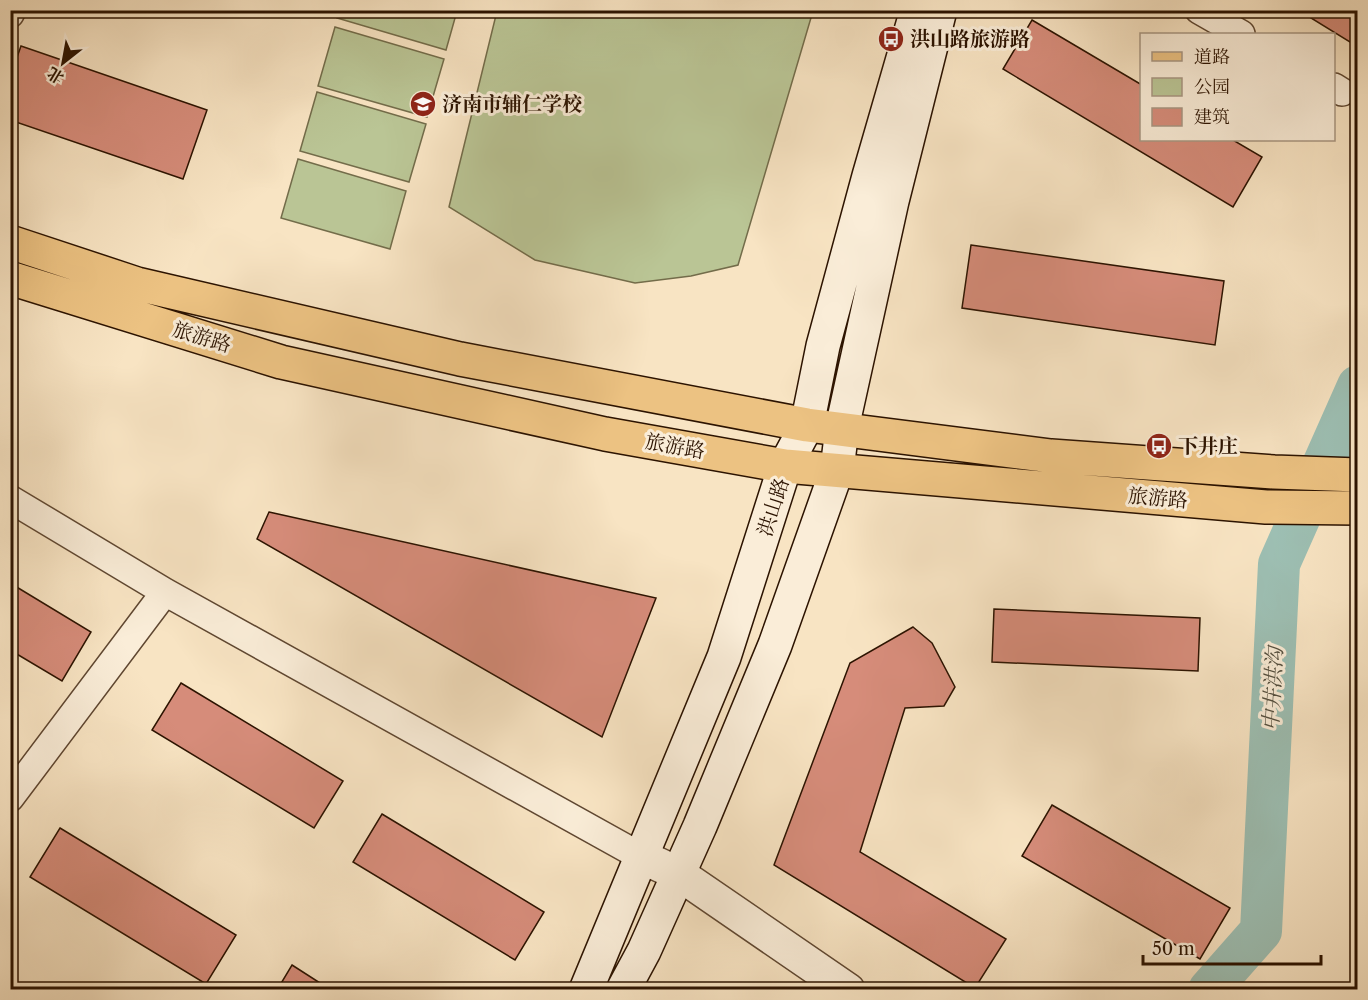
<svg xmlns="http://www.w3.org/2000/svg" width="1368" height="1000" font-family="'Libre Caslon Text','Noto Serif SC',serif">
<rect width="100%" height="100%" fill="#f8e4c3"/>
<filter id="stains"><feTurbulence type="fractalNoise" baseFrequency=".00333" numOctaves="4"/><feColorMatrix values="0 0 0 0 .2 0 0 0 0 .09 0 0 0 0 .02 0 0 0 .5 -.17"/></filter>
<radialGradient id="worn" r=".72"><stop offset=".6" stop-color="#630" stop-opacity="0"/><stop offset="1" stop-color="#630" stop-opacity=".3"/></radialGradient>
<!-- green -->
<path fill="#bac595" stroke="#736c4a" stroke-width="1.5" d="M 339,11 L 339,10 L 457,11 L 446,50 L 337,18 Z
M 497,11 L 813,11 L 738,265 L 691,276 L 635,283 L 535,260 L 449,207 Z
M 335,27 L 444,59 L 427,117 L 318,86 Z
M 317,92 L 426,124 L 409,182 L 300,151 Z
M 298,159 L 406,191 L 390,249 L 281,218 Z"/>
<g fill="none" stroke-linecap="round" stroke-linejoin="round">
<!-- river -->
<path stroke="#9dbfb3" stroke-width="42" d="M 1209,990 L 1261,931 L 1279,564 L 1358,386"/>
</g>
<!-- building -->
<path fill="#d68c7a" stroke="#2c1300" stroke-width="1.5" d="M 1298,10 L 1358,10 L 1358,47 Z
M 1032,20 L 1142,85 L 1142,140 L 1233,140 L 1262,157 L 1233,207 L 1003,69 Z
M 21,46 L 207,110 L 183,179 L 10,120 L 10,61 L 15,63 Z
M 971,245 L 1224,281 L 1215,345 L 962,308 Z
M 269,512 L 656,598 L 602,737 L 257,539 Z
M 10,583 L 91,632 L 62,681 L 10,650 Z
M 994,609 L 1200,618 L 1198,671 L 992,662 Z
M 913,627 L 932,643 L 955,687 L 944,706 L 905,708 L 860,852 L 1006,939 L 975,988 L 774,865 L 850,663 Z
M 1354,666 L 1358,666 L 1358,720 Z
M 181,683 L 343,781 L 314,828 L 152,730 Z
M 1052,805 L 1230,908 L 1200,959 L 1022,856 Z
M 382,814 L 544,912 L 515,960 L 353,862 Z
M 60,828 L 236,935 L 206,984 L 30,877 Z
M 292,965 L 331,990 L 277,990 Z"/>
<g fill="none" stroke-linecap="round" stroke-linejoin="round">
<!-- minor casing -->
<g stroke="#5f4731" stroke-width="30">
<path id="minor" d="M 1199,10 L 1241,34
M 10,14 L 12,10
M 1334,87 L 1342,92
M 10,499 L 165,592 L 640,856
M 10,798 L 165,592"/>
</g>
<!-- tertiary casing -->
<g stroke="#5f4731" stroke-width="36">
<path id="tertiary" d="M 640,856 L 679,874 L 848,990"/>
</g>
<!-- secondary casing -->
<g stroke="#2c1300" stroke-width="36">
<path id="secondary" d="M 586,990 L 724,657 L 785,466 L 807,425 L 823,346 L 869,176 L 917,10
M 623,990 L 644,951 L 700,826 L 775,645 L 837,470 L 842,428 L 892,201 L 940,10"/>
</g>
<!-- primary casing -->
<g stroke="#2c1300" stroke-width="36">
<path id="primary" d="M 10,242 L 137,284 L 460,359 L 807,425 L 1051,456 L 1274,472 L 1358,475
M 10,278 L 281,362 L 605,434 L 785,466 L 1266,507 L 1358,508"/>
</g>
<!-- minor -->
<use href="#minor" stroke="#faedd8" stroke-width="27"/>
<!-- tertiary -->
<use href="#tertiary" stroke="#faedd8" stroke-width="33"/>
<!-- secondary -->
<use href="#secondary" stroke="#faedd8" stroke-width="33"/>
<!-- primary -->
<use href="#primary" stroke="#ecc282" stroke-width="33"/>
</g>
<!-- icons -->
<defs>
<g id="bus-disc" transform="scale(1.35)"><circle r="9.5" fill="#8f2418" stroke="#faedd8"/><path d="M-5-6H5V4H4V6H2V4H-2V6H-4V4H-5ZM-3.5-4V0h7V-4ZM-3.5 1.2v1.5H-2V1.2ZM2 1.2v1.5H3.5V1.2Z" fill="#fff"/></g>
<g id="school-disc" transform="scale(1.35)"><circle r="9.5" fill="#8f2418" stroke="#faedd8"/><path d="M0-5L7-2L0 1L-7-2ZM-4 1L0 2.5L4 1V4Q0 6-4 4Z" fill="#fff"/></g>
</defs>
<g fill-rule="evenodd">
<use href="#bus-disc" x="891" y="39"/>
<use href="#school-disc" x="423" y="104"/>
<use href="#bus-disc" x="1159" y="446"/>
</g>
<g text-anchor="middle" stroke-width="6" stroke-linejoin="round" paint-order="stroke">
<!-- poi labels -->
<g font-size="20" font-weight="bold" fill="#2c1300" stroke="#faedd8" text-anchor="start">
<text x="910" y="46">洪山路旅游路</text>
<text x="442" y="111">济南市辅仁学校</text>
<text x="1178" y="453">下井庄</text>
</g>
<!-- street labels -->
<g font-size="20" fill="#2c1300" stroke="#faedd8">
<text transform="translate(202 337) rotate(17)" y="7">旅游路</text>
<text transform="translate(675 446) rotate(10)" y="7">旅游路</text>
<text transform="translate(1158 498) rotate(5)" y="7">旅游路</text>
<text transform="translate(773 507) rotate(-72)" y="7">洪山路</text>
</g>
<!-- water labels -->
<g font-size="21" font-style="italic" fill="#544f3f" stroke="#faedd8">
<text transform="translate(1273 689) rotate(-87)" y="7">中井洪沟</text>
</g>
</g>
<!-- margin -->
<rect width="1368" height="1000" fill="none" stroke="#f8e4c3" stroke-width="36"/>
<rect x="12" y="12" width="1344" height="976" fill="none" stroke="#2c1300" stroke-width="3"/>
<rect x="18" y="18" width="1332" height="964" fill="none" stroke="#2c1300" stroke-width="1.5"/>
<!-- legend -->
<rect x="1140" y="33" width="195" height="108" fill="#faedd8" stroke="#a89682" stroke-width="1.5"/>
<rect x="1152" y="52" width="30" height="9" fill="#ecc282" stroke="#a89682" stroke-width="1.5"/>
<text x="1194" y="63" font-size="18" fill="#2c1300">道路</text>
<rect x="1152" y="78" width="30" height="18" fill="#bac595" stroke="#a89682" stroke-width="1.5"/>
<text x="1194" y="93" font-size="18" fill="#2c1300">公园</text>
<rect x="1152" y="108" width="30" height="18" fill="#d68c7a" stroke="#a89682" stroke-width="1.5"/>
<text x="1194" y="123" font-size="18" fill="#2c1300">建筑</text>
<!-- north arrow -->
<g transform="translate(63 63) rotate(211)" stroke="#faedd8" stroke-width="4.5" paint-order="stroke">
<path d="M0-4.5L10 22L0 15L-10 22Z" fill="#2c1300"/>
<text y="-9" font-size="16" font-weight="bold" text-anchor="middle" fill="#2c1300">北</text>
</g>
<!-- scale -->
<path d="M1143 955v9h178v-9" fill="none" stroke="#2c1300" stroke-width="3"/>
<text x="1152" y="955" font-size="18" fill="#2c1300" stroke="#faedd8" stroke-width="4.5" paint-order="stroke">50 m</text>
<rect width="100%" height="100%" filter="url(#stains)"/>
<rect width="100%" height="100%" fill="url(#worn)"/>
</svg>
